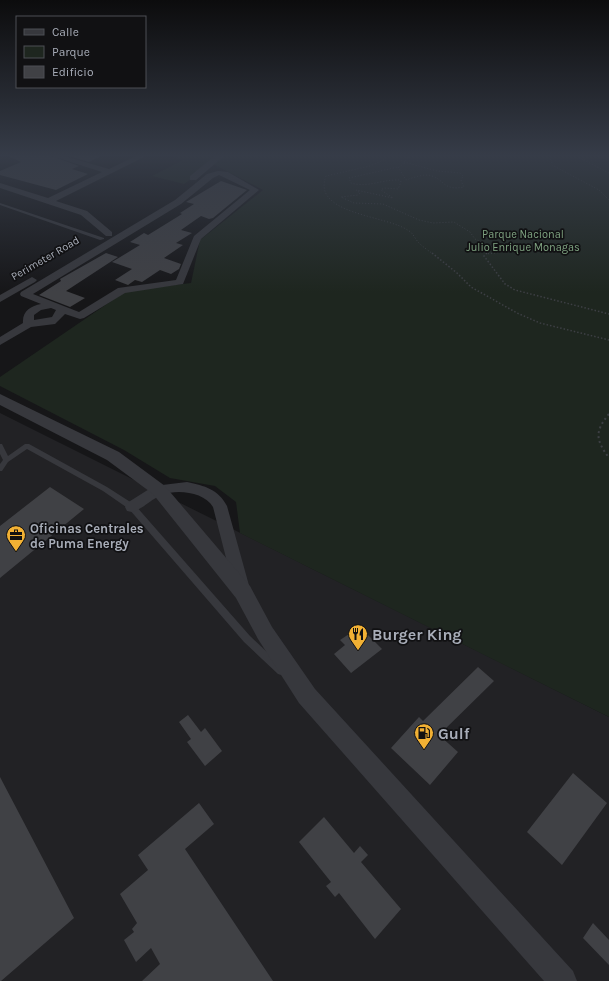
<svg xmlns="http://www.w3.org/2000/svg" width="609" height="981" font-family="Karla,sans-serif">
<rect width="100%" height="100%" fill="#161618"/>
<!-- built -->
<path fill="#222225" d="M 0,413 L 609,717 L 609,981 L 0,981 Z"/>
<!-- green -->
<path fill="#1e261f" d="M 172,156 L 609,156 L 609,717 L 240,533 L 236,502 L 215,486 L 170,478 L 124,450 L 0,386 L 0,377 L 126,291 L 191,283 L 200,240 L 263,190 L 213,164 L 184,184 L 152,176 L 183,160 Z"/>
<!-- building -->
<path fill="#404145" d="M 8,156 L 51,156 L 79,166 L 72,169 L 88,174 L 56,190 L 0,175 L 0,171 L 21,162 Z
M 69,156 L 101,156 L 89,162 Z
M 221,181 L 247,190 L 213,218 L 209,219 L 201,216 L 181,230 L 192,233 L 176,243 L 183,245 L 164,258 L 181,264 L 179,269 L 171,274 L 160,270 L 142,282 L 135,280 L 128,285 L 115,280 L 132,269 L 112,262 L 140,245 L 130,242 L 144,233 L 148,235 L 182,214 L 180,213 L 194,204 L 186,202 Z
M 106,253 L 118,257 L 66,291 L 85,298 L 70,307 L 39,295 L 61,281 L 60,279 Z
M 50,487 L 84,509 L 0,578 L 0,526 Z
M 364,631 L 382,649 L 351,673 L 334,654 L 345,645 L 340,640 L 349,634 L 354,639 Z
M 478,667 L 494,681 L 439,735 L 458,752 L 430,785 L 391,748 L 419,717 L 423,721 Z
M 188,715 L 201,732 L 205,728 L 222,751 L 205,766 L 187,742 L 191,739 L 179,722 Z
M 573,773 L 607,803 L 562,865 L 527,832 Z
M 0,777 L 74,918 L 1,981 L 0,981 Z
M 199,803 L 214,824 L 185,849 L 273,981 L 142,981 L 160,964 L 151,948 L 136,962 L 124,940 L 134,932 L 132,929 L 137,923 L 120,894 L 148,870 L 138,855 Z
M 324,817 L 354,853 L 360,846 L 368,855 L 361,862 L 401,909 L 375,939 L 339,893 L 335,897 L 326,886 L 331,882 L 299,842 Z
M 593,923 L 609,940 L 609,965 L 583,938 Z"/>
<g fill="none" stroke-linecap="round" stroke-linejoin="round">
<!-- path-far2 -->
<path stroke="#3d3f44" stroke-width="1" stroke-dasharray="1 2" stroke-linecap="butt" d="M 392,156 L 370,166 L 326,176 C 311,215 388,215 409,231 C 413,233 415,239 419,243 C 423,247 429,251 433,254
M 413,156 L 407,158 L 404,164 L 398,167 L 349,178 L 351,183 C 368,188 383,179 400,180 L 401,182 L 398,189 L 384,188 L 381,190 L 393,198 L 356,190 L 360,193 L 358,195 L 341,197 L 354,203 L 383,204 L 419,220 L 433,223 L 454,222 L 470,232 L 475,239 L 503,252 L 486,254
M 550,156 L 552,165 L 599,190 L 609,200
M 576,156 L 609,173
M 598,156 L 609,160
M 398,167 L 406,180 C 413,178 424,173 432,176 C 445,180 443,191 464,187 L 461,181 L 463,176 L 460,173 L 437,171 L 404,162"/>
<!-- path-far1 -->
<path stroke="#3d3f44" stroke-width="1.5" stroke-dasharray="1.5 2" stroke-linecap="butt" d="M 432,253 L 457,273 L 471,287 L 517,313 L 540,323 L 609,340
M 487,253 L 484,256 L 505,284 L 515,290 L 609,314"/>
<!-- path -->
<path stroke="#3d3f44" stroke-width="2" stroke-dasharray="2 3" stroke-linecap="butt" d="M 609,414 C 594,432 596,440 609,458"/>
<!-- service -->
<path fill="#37383d" fill-rule="evenodd" d="M 0,203 L 104,238 L 104,239 L 100,240 L 0,205 Z
M 0,444 L 2,444 L 8,456 L 25,444 L 29,444 L 107,487 L 135,505 L 250,636 L 284,668 L 285,671 L 284,674 L 281,675 L 278,674 L 244,642 L 129,509 L 103,491 L 27,449 L 8,462 L 2,471 L 0,471 L 0,464 L 3,460 L 0,454 Z"/>
<!-- minor -->
<path fill="#37383d" fill-rule="evenodd" d="M 52,156 L 64,156 L 109,169 L 136,156 L 146,156 L 56,201 L 87,211 L 112,232 L 112,236 L 106,236 L 81,215 L 0,188 L 0,183 L 48,198 L 102,172 Z
M 215,156 L 224,156 L 196,180 L 190,180 L 190,176 Z
M 218,171 L 228,172 L 259,190 L 201,239 L 183,284 L 125,293 L 84,318 L 80,319 L 65,314 L 55,324 L 31,327 L 0,345 L 0,337 L 23,323 C 22,311 31,306 41,304 L 21,296 L 20,294 L 21,292 L 175,200 L 207,174 ZM 219,175 L 250,190 L 194,236 L 176,280 L 118,288 L 79,312 L 33,294 L 181,204 L 213,178 ZM 51,308 L 56,310 L 52,317 L 34,320 L 34,315 L 41,310 Z
M 32,277 L 37,280 L 35,282 L 0,302 L 0,295 Z
M 187,482 C 205,486 218,489 227,506 L 250,589 L 248,594 L 242,596 L 236,594 L 234,589 L 213,507 C 204,492 177,489 162,495 C 151,499 143,509 132,512 L 127,511 L 125,507 L 127,503 L 154,486 Z"/>
<!-- tertiary -->
<path fill="#37383d" fill-rule="evenodd" d="M 0,394 L 119,452 L 165,486 L 250,586 L 272,627 L 315,689 L 573,971 L 577,981 L 544,981 L 299,703 L 258,639 L 236,598 L 153,494 L 107,460 L 0,405 Z"/>
</g>
<!-- sky -->
<linearGradient id="sky" x2="0" y2="1"><stop stop-color="#0c0c0d"/><stop offset="0.53" stop-color="#363c48"/><stop offset="1" stop-color="#363c48" stop-opacity="0"/></linearGradient>
<rect width="609" height="293" fill="url(#sky)"/>
<!-- icons -->
<defs>
<g id="office-pin" transform="scale(1)"><path d="M0 17L-7.5 6A9.5 9.5 0 1 1 7.5 6Z" fill="#f2b134" stroke="#111113"/><path d="M-6-3h4V-5.5h4V-3h4V5H-6ZM-1-4.5V-3h2v-1.5ZM-6 0V1H6V0Z" fill="#111"/></g>
<g id="restaurant-pin" transform="scale(1)"><path d="M0 17L-7.5 6A9.5 9.5 0 1 1 7.5 6Z" fill="#f2b134" stroke="#111113"/><path d="M-5-6h1v4h1v-4h1v4h1v-4h1v5L-1.5 .5V6h-2V.5L-5-1ZM5-6V6H3V1.5H1.5Q1.5-4 5-6Z" fill="#111"/></g>
<g id="fuel-pin" transform="scale(1)"><path d="M0 17L-7.5 6A9.5 9.5 0 1 1 7.5 6Z" fill="#f2b134" stroke="#111113"/><path d="M-5.5-6h7V0h2V4h1.3V-2.5L3-4.5l.8-.8L6-3V5H2.5V1h-1V6h-7ZM-4.2-4.7v3.2H.2V-4.7Z" fill="#111"/></g>
</defs>
<g fill-rule="evenodd">
<use href="#office-pin" x="16" y="535"/>
<use href="#restaurant-pin" x="358" y="634"/>
<use href="#fuel-pin" x="424" y="733"/>
</g>
<g text-anchor="middle" stroke-width="3.5" stroke-linejoin="round" paint-order="stroke">
<!-- far-park labels -->
<g font-size="11" fill="#7fa381" stroke="#111113">
<text x="523" y="238">Parque Nacional<tspan x="523" dy="13">Julio Enrique Monagas</tspan></text>
</g>
<!-- far-street labels -->
<g font-size="11" fill="#a8adb8" stroke="#111113">
<text transform="translate(45 258) rotate(-30)" y="4">Perimeter Road</text>
</g>
<!-- poi labels -->
<g font-size="13" font-weight="bold" fill="#a8adb8" stroke="#111113" text-anchor="start">
<text x="30" y="533">Oficinas Centrales<tspan x="30" dy="15">de Puma Energy</tspan></text>
</g>
<!-- near-poi labels -->
<g font-size="16" font-weight="bold" fill="#a8adb8" stroke="#111113" text-anchor="start">
<text x="372" y="640">Burger King</text>
<text x="438" y="739">Gulf</text>
</g>
</g>
<!-- legend -->
<rect x="16" y="16" width="130" height="72" fill="#111113" stroke="#4d4f55"/>
<rect x="24" y="29" width="20" height="6" fill="#37383d" stroke="#4d4f55"/>
<text x="52" y="36" font-size="12" fill="#a8adb8">Calle</text>
<rect x="24" y="46" width="20" height="12" fill="#1e261f" stroke="#4d4f55"/>
<text x="52" y="56" font-size="12" fill="#a8adb8">Parque</text>
<rect x="24" y="66" width="20" height="12" fill="#404145" stroke="#4d4f55"/>
<text x="52" y="76" font-size="12" fill="#a8adb8">Edificio</text>
</svg>
